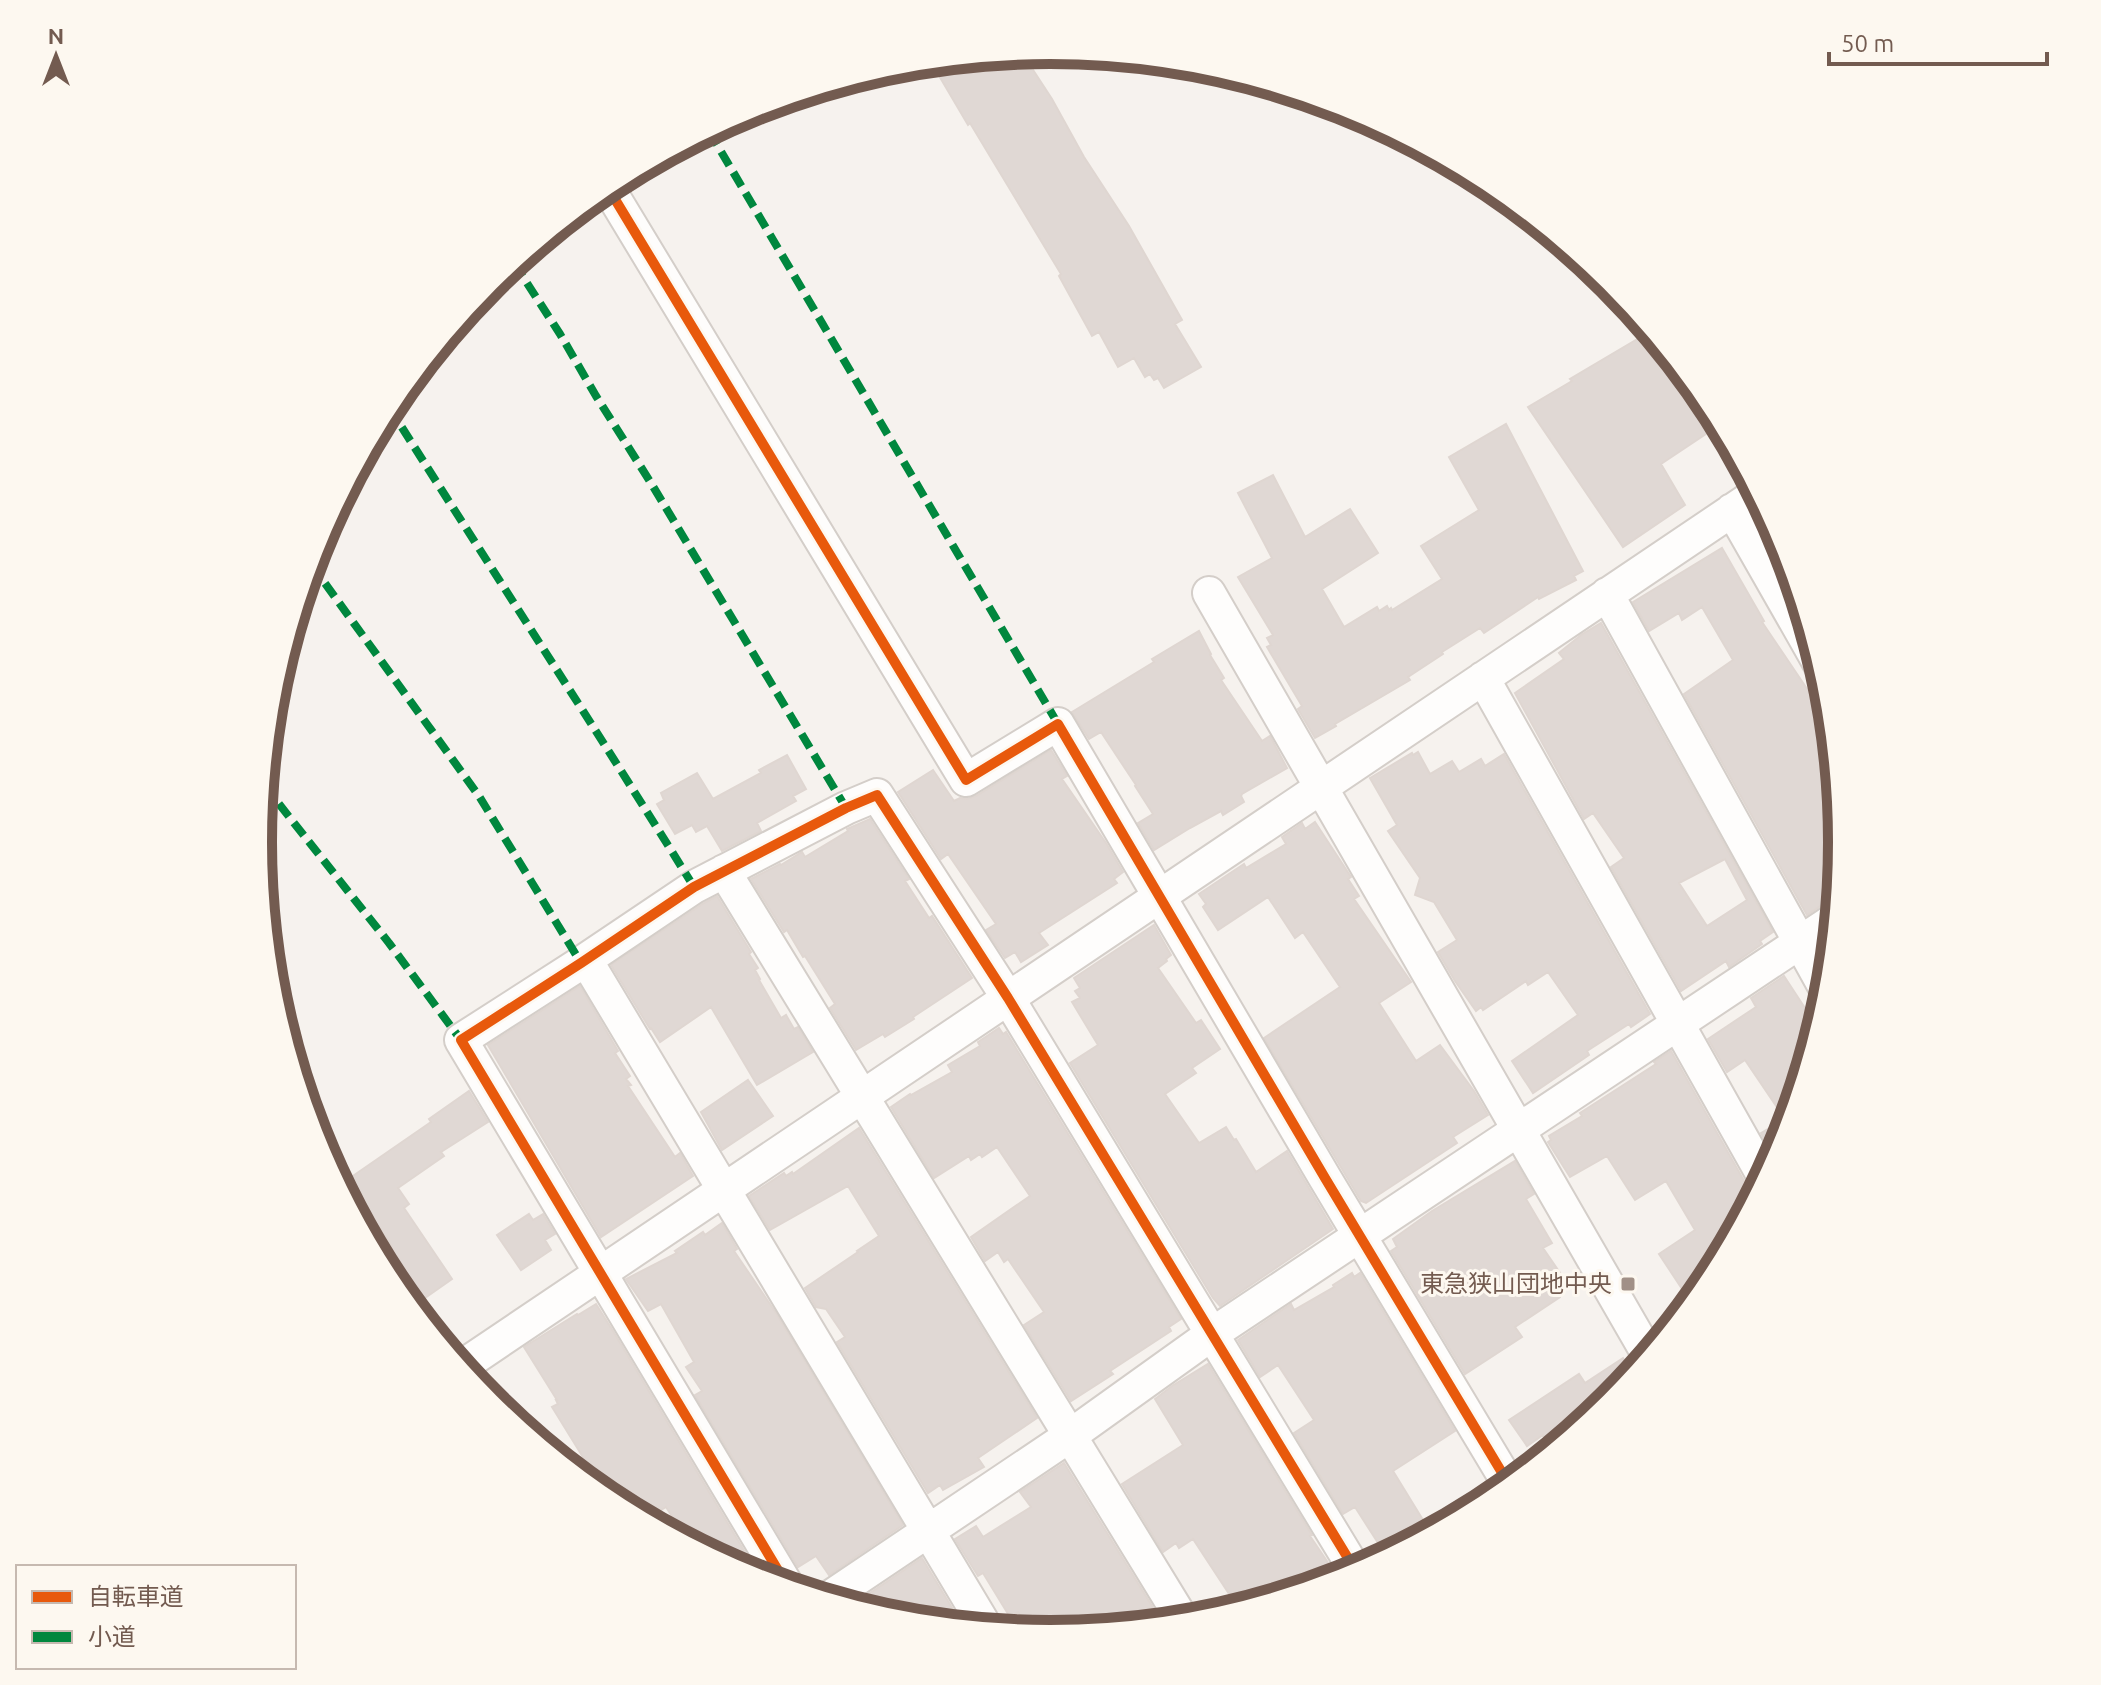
<svg xmlns="http://www.w3.org/2000/svg" width="2101" height="1685" font-family="Ubuntu,'Noto Sans JP',sans-serif">
<rect width="100%" height="100%" fill="#f6f2ee"/>
<!-- building -->
<path fill="#e0d8d4" stroke="#dfd6d1" stroke-width="2" fill-rule="evenodd" d="M 1022,53 L 1052,99 L 1084,157 L 1129,226 L 1182,320 L 1175,324 L 1201,367 L 1164,388 L 1158,378 L 1154,380 L 1150,374 L 1145,377 L 1134,358 L 1118,367 L 1099,332 L 1092,336 L 1059,276 L 1061,274 L 970,123 L 968,125 L 931,62 Z
M 1651,331 L 1710,403 L 1721,424 L 1661,464 L 1685,505 L 1623,547 L 1528,407 L 1572,381 L 1570,379 Z
M 1506,424 L 1583,571 L 1574,576 L 1576,580 L 1539,599 L 1538,597 L 1484,633 L 1480,628 L 1442,652 L 1443,654 L 1408,677 L 1410,680 L 1335,724 L 1336,726 L 1315,738 L 1298,709 L 1302,706 L 1267,647 L 1271,645 L 1267,638 L 1273,635 L 1238,577 L 1272,558 L 1238,493 L 1273,475 L 1305,537 L 1350,509 L 1378,553 L 1322,589 L 1344,627 L 1377,607 L 1379,611 L 1387,606 L 1389,610 L 1391,608 L 1392,610 L 1442,579 L 1421,546 L 1479,510 L 1449,457 Z
M 1722,548 L 1764,621 L 1762,622 L 1818,705 L 1816,706 L 1832,730 L 1843,843 L 1837,901 L 1825,903 L 1807,915 L 1684,694 L 1733,660 L 1702,607 L 1682,620 L 1679,613 L 1649,631 L 1633,602 Z
M 1601,623 L 1773,932 L 1760,941 L 1762,944 L 1729,967 L 1726,961 L 1681,991 L 1611,867 L 1624,858 L 1593,813 L 1584,819 L 1515,693 L 1564,659 L 1559,653 L 1581,635 ZM 1725,859 L 1747,900 L 1707,926 L 1679,883 Z
M 1199,631 L 1211,654 L 1210,655 L 1224,678 L 1221,680 L 1262,741 L 1270,736 L 1287,768 L 1242,794 L 1241,796 L 1244,802 L 1223,815 L 1221,811 L 1190,828 L 1154,850 L 1138,823 L 1153,814 L 1135,786 L 1136,785 L 1101,732 L 1089,739 L 1072,712 L 1154,662 L 1152,659 Z
M 1051,750 L 1067,776 L 1062,779 L 1106,843 L 1123,872 L 1114,879 L 1117,883 L 1039,933 L 1048,945 L 1021,962 L 1015,952 L 1005,958 L 986,930 L 996,924 L 948,854 L 941,859 L 898,792 L 933,770 L 954,801 L 960,798 L 967,799 L 976,796 Z
M 1418,752 L 1430,774 L 1452,761 L 1459,772 L 1481,759 L 1485,766 L 1504,754 L 1650,1014 L 1631,1027 L 1629,1024 L 1587,1051 L 1589,1055 L 1533,1093 L 1512,1061 L 1578,1015 L 1548,972 L 1528,985 L 1526,981 L 1483,1010 L 1481,1007 L 1476,1011 L 1455,981 L 1438,952 L 1457,940 L 1434,902 L 1415,895 L 1420,878 L 1388,831 L 1397,825 L 1370,778 L 1412,753 L 1413,755 Z
M 787,755 L 806,789 L 793,796 L 796,801 L 757,823 L 761,831 L 722,851 L 707,826 L 696,832 L 692,825 L 675,834 L 657,804 L 664,800 L 661,793 L 697,773 L 713,799 L 761,773 L 759,770 Z
M 870,819 L 909,879 L 905,881 L 929,918 L 932,916 L 972,978 L 913,1017 L 914,1019 L 885,1037 L 883,1034 L 856,1050 L 830,1008 L 835,1004 L 805,956 L 803,957 L 787,930 L 784,932 L 751,879 L 780,864 L 781,865 L 802,852 L 805,857 L 848,831 L 847,829 Z
M 1315,822 L 1351,877 L 1348,879 L 1359,896 L 1354,899 L 1411,982 L 1379,1003 L 1416,1061 L 1440,1045 L 1474,1091 L 1488,1115 L 1453,1137 L 1457,1143 L 1366,1203 L 1361,1201 L 1264,1038 L 1340,987 L 1303,932 L 1295,938 L 1268,897 L 1218,930 L 1203,907 L 1206,904 L 1199,894 L 1244,864 L 1246,868 L 1286,844 L 1282,837 L 1302,823 L 1305,829 Z
M 717,896 L 751,952 L 749,954 L 758,968 L 755,970 L 760,979 L 759,980 L 781,1018 L 786,1015 L 794,1029 L 798,1027 L 813,1052 L 757,1085 L 711,1007 L 660,1042 L 651,1028 L 650,1029 L 611,965 L 704,903 Z
M 1154,925 L 1171,955 L 1166,959 L 1167,961 L 1158,968 L 1196,1023 L 1201,1020 L 1220,1049 L 1192,1068 L 1196,1073 L 1165,1094 L 1199,1143 L 1226,1127 L 1234,1140 L 1236,1139 L 1256,1172 L 1287,1151 L 1333,1229 L 1220,1306 L 1213,1298 L 1070,1063 L 1098,1045 L 1072,1002 L 1080,998 L 1075,991 L 1080,988 L 1074,978 Z
M 1784,976 L 1818,1028 L 1782,1146 L 1772,1153 L 1761,1133 L 1785,1119 L 1745,1060 L 1727,1072 L 1708,1039 L 1756,1007 L 1751,998 Z
M 580,986 L 618,1051 L 615,1053 L 630,1076 L 626,1079 L 631,1085 L 628,1086 L 675,1157 L 680,1153 L 693,1176 L 601,1237 L 488,1045 Z
M 999,1028 L 1003,1034 L 1006,1032 L 1181,1319 L 1169,1327 L 1171,1331 L 1110,1371 L 1113,1374 L 1071,1401 L 1024,1325 L 1044,1312 L 1008,1259 L 1004,1262 L 998,1252 L 985,1261 L 971,1237 L 1030,1196 L 997,1147 L 982,1157 L 980,1154 L 971,1160 L 969,1156 L 934,1178 L 891,1107 L 910,1094 L 911,1095 L 952,1072 L 948,1065 L 980,1046 L 978,1042 Z
M 1671,1051 L 1748,1188 L 1756,1196 L 1709,1283 L 1692,1304 L 1659,1254 L 1695,1230 L 1666,1181 L 1635,1200 L 1607,1156 L 1570,1177 L 1548,1142 L 1551,1140 L 1549,1136 L 1582,1116 L 1580,1113 L 1656,1064 L 1654,1062 Z
M 748,1080 L 773,1116 L 722,1150 L 701,1112 Z
M 469,1091 L 488,1122 L 441,1152 L 444,1156 L 398,1188 L 409,1204 L 404,1208 L 452,1279 L 422,1300 L 387,1249 L 392,1246 L 373,1219 L 367,1219 L 344,1185 L 348,1182 L 347,1180 L 431,1122 L 429,1119 Z
M 859,1128 L 1037,1418 L 978,1458 L 984,1467 L 943,1490 L 940,1485 L 928,1493 L 837,1342 L 845,1337 L 826,1309 L 816,1307 L 805,1288 L 858,1252 L 857,1251 L 879,1236 L 848,1186 L 770,1230 L 749,1196 L 784,1173 L 786,1176 L 792,1172 L 793,1174 Z
M 1515,1161 L 1534,1194 L 1526,1199 L 1552,1243 L 1543,1248 L 1569,1286 L 1562,1291 L 1560,1297 L 1515,1327 L 1522,1337 L 1465,1374 L 1391,1251 L 1397,1247 L 1393,1239 L 1432,1211 Z
M 529,1214 L 533,1220 L 543,1214 L 555,1234 L 545,1240 L 551,1250 L 521,1270 L 497,1235 Z
M 722,1223 L 737,1249 L 734,1251 L 776,1313 L 903,1525 L 829,1575 L 816,1556 L 798,1567 L 695,1395 L 702,1391 L 686,1367 L 694,1362 L 661,1304 L 648,1311 L 626,1279 L 677,1253 L 675,1251 L 703,1232 L 705,1235 Z
M 1352,1273 L 1354,1277 L 1360,1273 L 1455,1431 L 1393,1471 L 1431,1533 L 1387,1557 L 1355,1507 L 1343,1514 L 1294,1433 L 1314,1420 L 1278,1365 L 1260,1377 L 1238,1340 L 1291,1304 L 1294,1310 L 1334,1287 L 1333,1285 Z
M 596,1304 L 613,1331 L 761,1579 L 747,1574 L 690,1544 L 666,1507 L 645,1520 L 610,1501 L 552,1407 L 558,1404 L 556,1400 L 557,1400 L 524,1347 L 577,1314 L 578,1315 Z
M 1623,1358 L 1634,1374 L 1616,1396 L 1600,1407 L 1602,1410 L 1550,1445 L 1543,1435 L 1527,1446 L 1509,1420 L 1579,1374 L 1585,1383 Z
M 1208,1364 L 1312,1535 L 1310,1536 L 1339,1579 L 1239,1609 L 1193,1539 L 1179,1548 L 1176,1543 L 1163,1552 L 1122,1484 L 1183,1445 L 1155,1399 L 1172,1386 Z
M 1064,1463 L 1163,1624 L 1050,1635 L 1032,1633 L 1018,1612 L 1010,1617 L 983,1573 L 978,1576 L 955,1539 L 976,1526 L 983,1537 L 1031,1507 L 1020,1492 Z
M 922,1558 L 963,1626 L 895,1620 L 851,1606 Z"/>
<g fill="none" stroke-linecap="round" stroke-linejoin="round">
<!-- minor casing -->
<g stroke="#d4cec9" stroke-width="36">
<path id="minor" d="M 607,186 L 966,780 L 1058,724 L 1325,1178 L 1510,1486
M 1732,510 L 1822,668
M 1209,593 L 1649,1356
M 1607,594 L 1828,993
M 1483,678 L 1765,1179
M 724,871 L 1184,1622
M 586,960 L 987,1629
M 461,1367 L 1758,493
M 788,1587 L 461,1040 L 581,963 L 694,887 L 846,808 L 877,795 L 1008,998 L 1357,1573
M 827,1599 L 1071,1435 L 1212,1334 L 1835,919"/>
</g>
<!-- minor -->
<use href="#minor" stroke="#fefdfc" stroke-width="32"/>
<!-- quiet -->
<path stroke="#00873e" stroke-width="8" stroke-dasharray="16 8" stroke-linecap="butt" d="M 709,131 L 1058,724
M 514,263 L 560,334 L 596,396 L 651,483 L 846,808
M 389,407 C 490,567 594,726 694,887
M 311,564 L 479,796 L 581,963
M 264,785 L 389,943 L 461,1040
M 357,1218 L 458,1364"/>
<!-- cycleway casing -->
<g stroke="#fdf8f0" stroke-width="15">
<path id="cycleway" d="M 607,186 L 966,780 L 1058,724 L 1325,1178 L 1510,1486
M 788,1587 L 461,1040 L 581,963 L 694,887 L 846,808 L 877,795 L 1008,998 L 1357,1573"/>
</g>
<!-- cycleway -->
<use href="#cycleway" stroke="#e8590c" stroke-width="10"/>
</g>
<!-- markers -->
<rect fill="#a19087" stroke="#fdf8f0" stroke-width="3" x="1620" y="1276" width="16" height="16" rx="4"/>
<g text-anchor="middle" stroke-width="6" stroke-linejoin="round" paint-order="stroke">
<!-- poi labels -->
<g font-size="24" fill="#735b50" stroke="#fdf8f0" text-anchor="end">
<text x="1612" y="1292">東急狭山団地中央</text>
</g>
</g>
<!-- crop -->
<path d="M0 0H2101V1685H0ZM272 842a778 778 0 1 1 1556 0a778 778 0 1 1-1556 0Z" fill="#fdf8f0" fill-rule="evenodd"/>
<path fill="none" stroke="#735b50" stroke-width="10" d="M272 842a778 778 0 1 1 1556 0a778 778 0 1 1-1556 0Z"/>
<!-- legend -->
<rect x="16" y="1565" width="280" height="104" fill="#fdf8f0" stroke="#c6b9b0" stroke-width="2"/>
<rect x="32" y="1591" width="40" height="12" fill="#e8590c" stroke="#c6b9b0" stroke-width="2"/>
<text x="88" y="1605" font-size="24" fill="#735b50">自転車道</text>
<rect x="32" y="1631" width="40" height="12" fill="#00873e" stroke="#c6b9b0" stroke-width="2"/>
<text x="88" y="1645" font-size="24" fill="#735b50">小道</text>
<!-- north arrow -->
<g transform="translate(56 56)" stroke="#fdf8f0" stroke-width="6" paint-order="stroke">
<path d="M0-6L14 30L0 20L-14 30Z" fill="#735b50"/>
<text y="-12" font-size="22" font-weight="bold" text-anchor="middle" fill="#735b50">N</text>
</g>
<!-- scale -->
<path d="M1829 52v12h218v-12" fill="none" stroke="#735b50" stroke-width="4"/>
<text x="1841" y="52" font-size="24" fill="#735b50" stroke="#fdf8f0" stroke-width="6" paint-order="stroke">50 m</text>
</svg>
